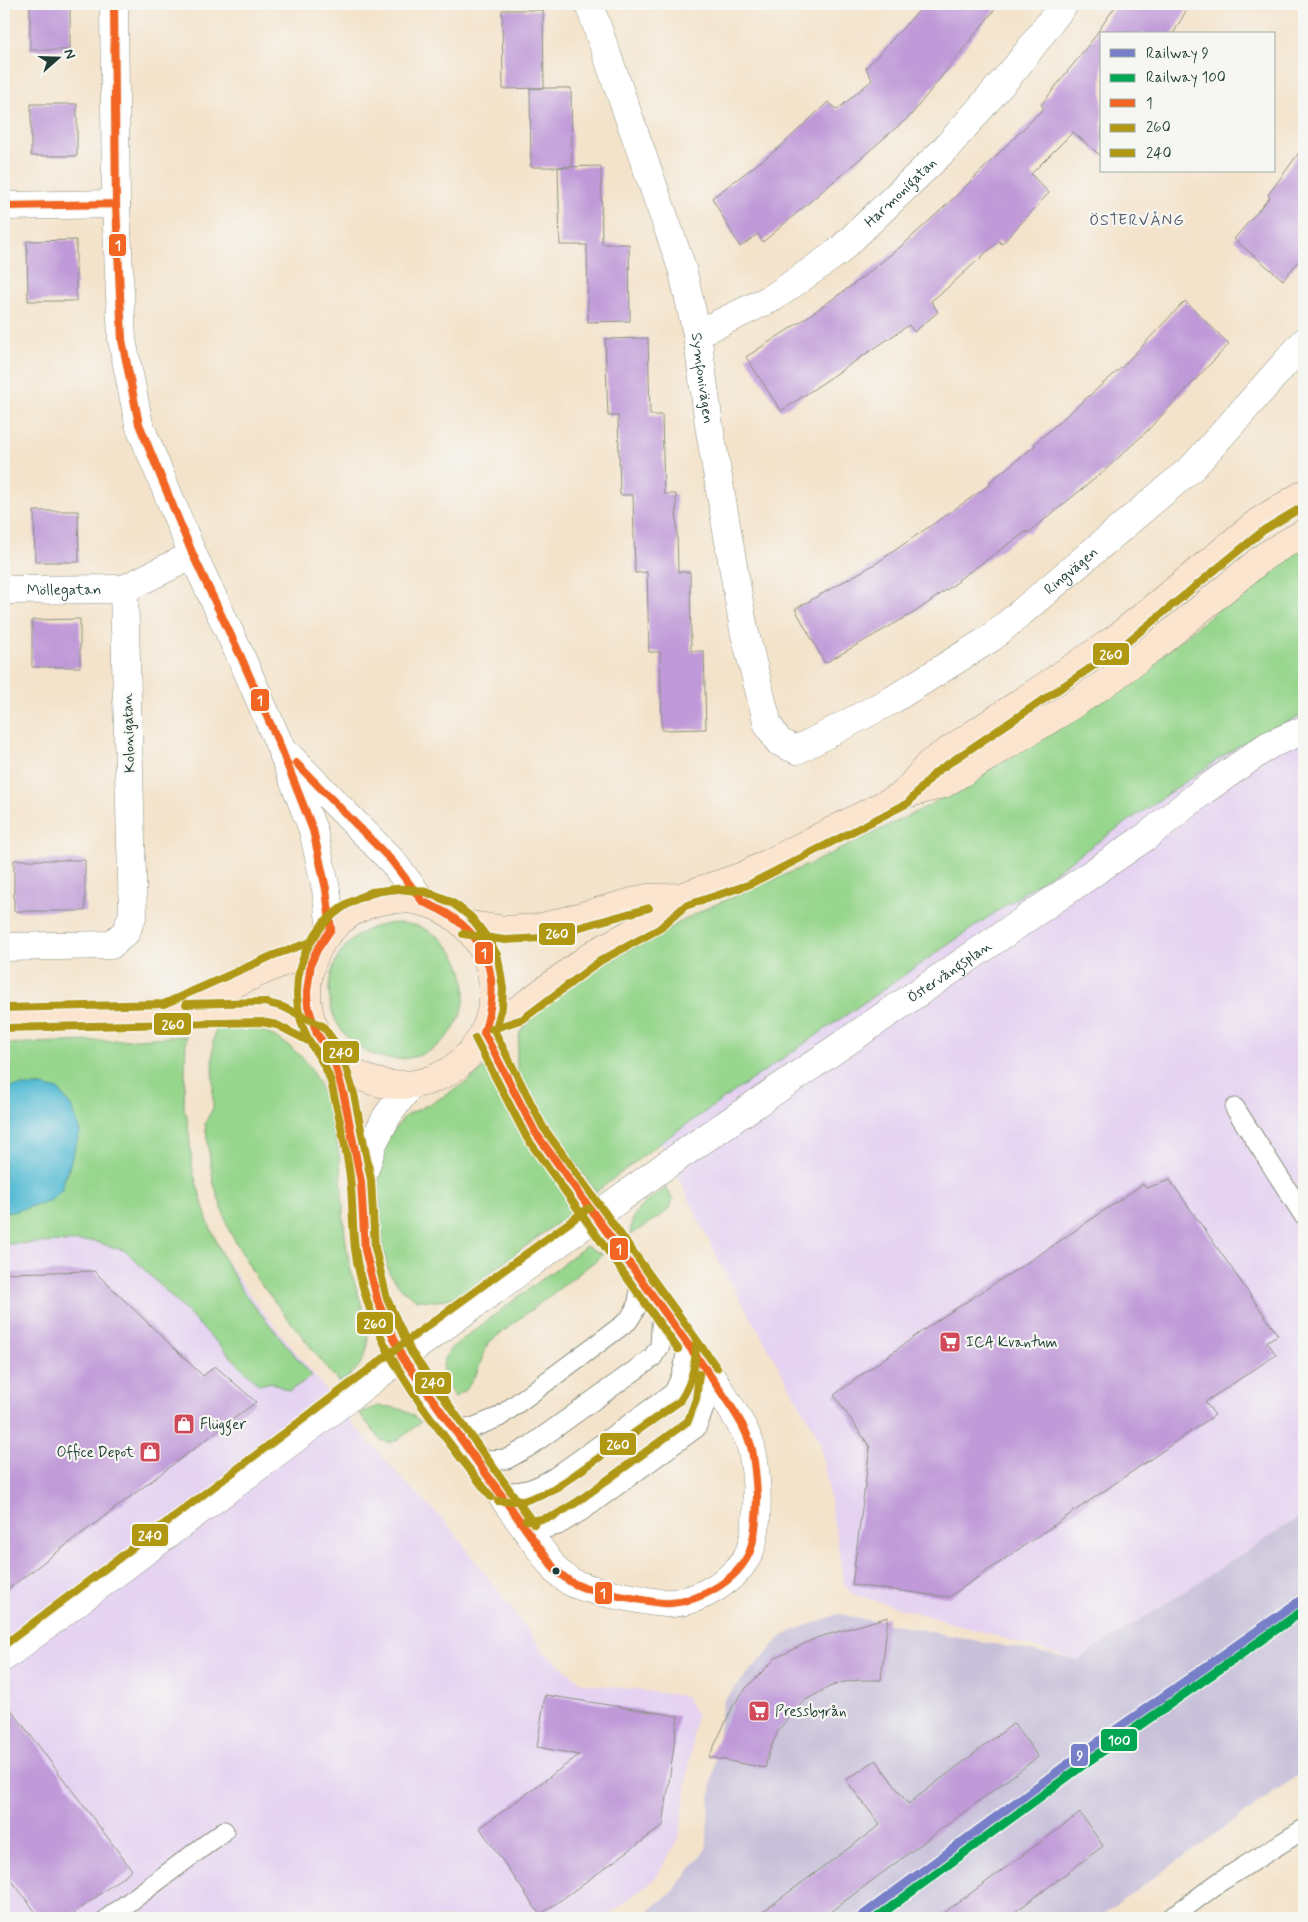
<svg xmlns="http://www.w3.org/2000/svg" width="1308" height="1922" font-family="Mynerve,sans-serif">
<rect width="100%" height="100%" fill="#f6f6f2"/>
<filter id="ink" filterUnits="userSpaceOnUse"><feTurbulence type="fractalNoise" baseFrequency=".02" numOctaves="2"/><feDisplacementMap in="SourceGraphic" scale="10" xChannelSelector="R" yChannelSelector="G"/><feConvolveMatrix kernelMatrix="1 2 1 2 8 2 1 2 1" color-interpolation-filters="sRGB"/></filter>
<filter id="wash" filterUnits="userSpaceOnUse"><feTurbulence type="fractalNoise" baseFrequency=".0096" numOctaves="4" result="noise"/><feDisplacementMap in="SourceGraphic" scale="20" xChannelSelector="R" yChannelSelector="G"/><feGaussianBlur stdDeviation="1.12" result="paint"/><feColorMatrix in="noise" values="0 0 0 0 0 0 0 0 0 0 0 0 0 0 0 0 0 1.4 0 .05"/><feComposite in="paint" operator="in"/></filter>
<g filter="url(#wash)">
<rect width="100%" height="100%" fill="#f4e3cb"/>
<!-- built -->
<path fill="#e5d3f1" d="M 1304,715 L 1304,1514 L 1078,1660 L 852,1594 L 844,1583 L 820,1440 L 721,1265 L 661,1142 L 1226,754 L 1258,734 Z
M 207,1234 L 247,1291 L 354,1425 L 403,1480 L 449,1526 L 543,1651 L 582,1683 L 685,1696 L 696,1714 L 679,1839 L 655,1879 L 604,1918 L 4,1918 L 4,1238 Z"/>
<!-- industrial -->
<path fill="#c7c0d9" d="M 1304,1514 L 1304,1771 L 1098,1918 L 639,1918 L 673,1892 L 706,1849 L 710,1797 L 723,1701 L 784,1634 L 839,1614 L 1078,1660 Z"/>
<!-- green -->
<path fill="#97d68d" stroke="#5b8a60" d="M 1304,544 L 1304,715 L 1258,734 L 1226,754 L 661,1142 L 596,1192 L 535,1106 L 517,1070 L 517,1053 L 520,1032 L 538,1007 L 604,963 L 705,909 L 810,864 L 928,806 L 1119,690 L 1290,551 Z
M329 991a68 68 0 1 1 136 0a68 68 0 1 1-136 0Z
M 240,1024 C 261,1029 277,1036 294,1050 C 298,1054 304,1058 307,1063 C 327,1094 338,1136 341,1172 C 343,1203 343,1236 350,1267 C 355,1288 372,1327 367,1348 C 363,1364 353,1375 339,1383 L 256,1278 L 229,1230 L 213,1181 L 205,1123 L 213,1108 L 213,1042 L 216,1028 Z
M 186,1036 L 184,1109 L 187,1116 L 193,1171 L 208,1222 L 224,1259 L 243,1292 L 312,1376 L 289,1391 L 271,1382 L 259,1385 L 126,1251 L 93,1241 L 4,1244 L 4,1211 L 12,1212 L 67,1176 L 73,1150 L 80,1132 L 41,1086 L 4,1088 L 4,1044 L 122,1040 Z
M 490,1063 L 578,1207 L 459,1296 L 437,1301 L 417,1300 L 402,1289 L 389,1273 L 382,1243 L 379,1180 L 387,1139 L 405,1116 L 441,1098 L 467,1082 Z
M 666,1188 L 673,1199 L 670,1208 L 666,1212 L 631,1235 C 628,1211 648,1200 666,1188 Z
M 586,1246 L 603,1255 L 488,1343 L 477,1372 L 470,1384 L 463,1392 L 455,1397 C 441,1378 438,1368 451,1348 Z
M 378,1406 C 397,1407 406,1409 421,1422 L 400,1439 L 389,1443 L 381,1440 L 359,1413 Z"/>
<!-- water -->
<path fill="#55bbd4" stroke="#3a7c84" d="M 22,1086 L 42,1086 L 59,1090 L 73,1109 L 80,1132 L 61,1191 L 49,1201 L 12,1212 L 4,1211 L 4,1088 Z"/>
<g id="blocks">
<!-- building -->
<path fill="#bf99d8" d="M 30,4 L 70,4 L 70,50 L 30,50 Z
M 925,4 L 999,4 L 911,115 L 763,242 L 758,234 L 740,247 L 712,198 L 780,147 L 828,102 L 837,110 L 872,80 L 866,68 Z
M 1117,4 L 1190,4 L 1173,34 L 1102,34 L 1102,157 L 1073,132 L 1031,174 L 1049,193 L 1002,244 L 999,241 L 945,290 L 931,301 L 938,312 L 914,332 L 909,325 L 781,411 L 746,357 L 800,322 L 854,284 L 905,243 L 955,197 L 1044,108 L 1041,105 L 1097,34 L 1096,34 Z
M 502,10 L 543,10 L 544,88 L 503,89 Z
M 530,88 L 571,88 L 572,167 L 531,167 Z
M 31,104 L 77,104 L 77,156 L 31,156 Z
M 1304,146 L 1304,255 L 1283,280 L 1234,239 L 1270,197 L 1268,195 Z
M 601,166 L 602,244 L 629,244 L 630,321 L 588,322 L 587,245 L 560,245 L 558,167 Z
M 76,240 L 76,301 L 28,301 L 27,241 Z
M 1185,301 L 1229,344 L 1146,432 L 1103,472 L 1028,533 L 1027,531 L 958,580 L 959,581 L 915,612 L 825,663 L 795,609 L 875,564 L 991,484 L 989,482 L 1035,446 L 1034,444 L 1121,368 Z
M 648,338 L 650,415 L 662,415 L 664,494 L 676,494 L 678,572 L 690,572 L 691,651 L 704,651 L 706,729 L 662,730 L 660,652 L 649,652 L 647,572 L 635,573 L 633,495 L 620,495 L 618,416 L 608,416 L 605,339 Z
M 34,511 L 78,511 L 79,562 L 35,562 Z
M 80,619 L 80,667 L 32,667 L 32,620 Z
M 14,860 L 85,860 L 85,911 L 14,911 Z
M 1170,1180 L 1278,1335 L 1267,1341 L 1276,1355 L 1205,1402 L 1215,1415 L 949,1597 L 852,1585 L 870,1447 L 834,1395 L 932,1324 L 1054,1245 L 1143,1184 L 1146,1188 Z
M 94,1271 L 203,1376 L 215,1366 L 256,1402 L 4,1592 L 4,1273 Z
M 888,1617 L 881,1680 L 860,1680 L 844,1682 L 829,1687 L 804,1701 L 779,1729 L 769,1752 L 765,1768 L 709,1757 L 734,1704 L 747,1687 L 776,1658 L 816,1638 Z
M 545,1695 L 678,1716 L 663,1826 L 540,1915 L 480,1828 L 579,1755 L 537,1747 Z
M 4,1700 L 132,1870 L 68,1918 L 40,1918 L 4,1870 Z
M 1014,1723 L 1038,1757 L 822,1918 L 754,1918 L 880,1825 L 846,1780 L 876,1760 L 908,1804 Z
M 1080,1813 L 1103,1846 L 1007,1918 L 937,1918 Z"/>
</g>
</g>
<g filter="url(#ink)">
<use href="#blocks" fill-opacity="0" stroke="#8a9080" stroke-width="1"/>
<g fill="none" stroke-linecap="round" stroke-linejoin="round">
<!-- service casing -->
<g stroke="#8a9080" stroke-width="21">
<path id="service" d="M 1235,1108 L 1304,1216
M 451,1427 L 472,1428 L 499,1417 L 628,1321 C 641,1302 640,1297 637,1275
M 474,1457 L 486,1460 L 507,1459 L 530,1446 L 652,1358 L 660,1346 L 662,1309
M 499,1491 C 521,1495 537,1488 555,1477 L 673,1393 C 683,1376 686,1363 686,1343
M 526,1530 L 538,1530 L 558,1525 L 583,1510 L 696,1428 C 705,1408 709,1396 709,1374
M 108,1918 L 224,1831
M 1171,1918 L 1218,1883 L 1304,1829"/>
</g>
<!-- minor casing -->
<g stroke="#8a9080" stroke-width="29">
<g id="minor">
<path d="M 114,4 L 116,204 L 122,340 L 139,424 L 193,555 L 241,657 L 280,746 L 313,830 L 326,889 L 331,929"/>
<path id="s1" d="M 589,4 L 682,268 L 697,334 L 709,425 L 744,630 L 768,725 L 779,742 L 797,750 L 892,700 L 991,638 L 1194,466 L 1304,342"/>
<path d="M 4,206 L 116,204"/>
<path id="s2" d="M 697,334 L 774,297 L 838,252 L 945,149 L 1017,66 L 1064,4"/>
<path id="s3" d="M 4,590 L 124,589"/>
<path d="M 289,756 L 392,861 L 423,902"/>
<path d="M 4,947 L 111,945 L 126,932 L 133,914 L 124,589 L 193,555"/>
<path d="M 333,1057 L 344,1096 L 361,1182 L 365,1250 L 378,1302 L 402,1357 L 556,1571 C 561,1574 566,1579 571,1582 C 589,1591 618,1595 638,1599 C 648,1601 661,1604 672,1603 C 700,1601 736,1580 749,1553 C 760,1528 758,1473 751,1447 C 745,1426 721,1393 709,1374 L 535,1132 C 517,1100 503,1065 484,1033"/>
<path d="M 362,1178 L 373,1143 L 387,1116 L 410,1085"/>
<path id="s4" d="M 4,1657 L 308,1429 L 402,1357 L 665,1166 L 1147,836 L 1203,791 L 1269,745 L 1304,730"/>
</g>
</g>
<!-- secondary casing -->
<g stroke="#8a9080" stroke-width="29">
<path id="secondary" d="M 903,795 L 929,764 L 1114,640 L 1258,522 L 1304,494
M307 992a93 93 0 1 1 186 0a93 93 0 1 1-186 0Z
M 464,924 L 505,930 L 539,928 L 647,898 L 680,897 L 743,876 L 903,795 L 943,784 L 1060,713 L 1110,680 L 1160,642 L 1266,555 L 1304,533
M 175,1010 L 278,964 L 317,950
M 4,1018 L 263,1012 L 280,1016 L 317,1034
M 489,1020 L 518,1010 L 595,953 L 654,921 L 680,897"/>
</g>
<!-- service -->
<use href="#service" stroke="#fff" stroke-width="19"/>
<!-- minor -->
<use href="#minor" stroke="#fff" stroke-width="28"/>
<!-- secondary -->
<use href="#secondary" stroke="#fce5cf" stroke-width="28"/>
<!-- bus-1 casing -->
<g stroke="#f6f6f2" stroke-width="11">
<path id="bus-1" d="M 114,4 L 116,204 L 122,340 L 139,424 L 193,555 L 241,657 L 280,746 L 313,830 L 326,889 L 331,929
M 4,206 L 116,204
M 296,763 L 392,861 L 423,902
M 423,902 C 484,926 504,971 484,1033
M 331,929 L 317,950 L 311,963 L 307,992 L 308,1006 L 317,1034 L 333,1057 L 344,1096 L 361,1182 L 365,1250 L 378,1302 L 402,1357 L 556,1571 C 561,1574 566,1579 571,1582 C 591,1593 616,1595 637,1599 C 648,1601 660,1604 671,1603 C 701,1601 738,1580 750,1551 C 756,1533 757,1513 757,1495 C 756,1479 755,1462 751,1446 C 743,1420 724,1397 709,1374 L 535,1132 L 484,1033"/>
</g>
<!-- bus-2 casing -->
<g stroke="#f6f6f2" stroke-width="11">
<path id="bus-2" d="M 463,934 L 505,940 L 541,938 L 649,908
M 4,1028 L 262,1022 L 277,1025 L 310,1042 L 325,1064
M 492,1029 L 523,1019 L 600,961 L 659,929 L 685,906 L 748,885 L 908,803 L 936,772 L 1120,648 L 1264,530 L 1304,506
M 475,1038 L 527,1138 L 678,1349
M 491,1497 C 451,1445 396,1379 373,1318 C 365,1296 358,1272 355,1249 C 352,1225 353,1201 350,1177 C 346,1145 338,1114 331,1082 C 327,1068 321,1060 314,1049 C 303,1032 297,1012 297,993 C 297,919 375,867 443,898 C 469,910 484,931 497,955
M 498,1501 L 524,1501 L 553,1490 L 680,1401 C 692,1384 696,1363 696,1343"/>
</g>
<!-- bus-3 casing -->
<g stroke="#f6f6f2" stroke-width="11">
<path id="bus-3" d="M 186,1004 L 264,1002 L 283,1007 L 323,1026 L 341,1051 L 354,1094 L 371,1180 L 375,1248 L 387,1299 L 411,1352 L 534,1524
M 4,1008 L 164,1004 L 274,955 L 311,942 L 324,922 L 346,904 L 371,892 L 398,889 L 426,892 L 454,904 L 471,917 L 490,942 L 498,958 L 503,989 L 502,1007 L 495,1032 L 543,1127 L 717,1368
M 526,1520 L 537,1520 L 554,1516 L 577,1502 L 688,1421 L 696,1399 L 699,1374
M 4,1645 L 396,1349 L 589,1208"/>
</g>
<!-- bus-1 -->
<use href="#bus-1" stroke="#f26522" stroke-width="8"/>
<!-- bus-2 -->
<use href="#bus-2" stroke="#b09812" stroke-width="8"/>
<!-- bus-3 -->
<use href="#bus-3" stroke="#b09812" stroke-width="8"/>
<!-- rail-1 casing -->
<g stroke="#f6f6f2" stroke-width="12">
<path id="rail-1" d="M 859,1918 L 1084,1752 L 1304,1598"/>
</g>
<!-- rail-2 casing -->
<g stroke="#f6f6f2" stroke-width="12">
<path id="rail-2" d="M 876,1918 L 1090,1760 L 1304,1610"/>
</g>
<!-- rail-1 -->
<use href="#rail-1" stroke="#767fc8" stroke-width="9"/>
<!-- rail-2 -->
<use href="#rail-2" stroke="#00a651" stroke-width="9"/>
</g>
</g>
<!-- icons -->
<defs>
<g id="supermarket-square" transform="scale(1.125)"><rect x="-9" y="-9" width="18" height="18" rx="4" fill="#d1495b" stroke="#f6f6f2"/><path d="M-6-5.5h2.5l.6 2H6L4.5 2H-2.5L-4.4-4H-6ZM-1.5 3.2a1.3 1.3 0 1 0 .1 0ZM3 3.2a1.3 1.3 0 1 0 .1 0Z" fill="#fff"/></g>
<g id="shop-square" transform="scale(1.125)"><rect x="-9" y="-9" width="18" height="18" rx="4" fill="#d1495b" stroke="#f6f6f2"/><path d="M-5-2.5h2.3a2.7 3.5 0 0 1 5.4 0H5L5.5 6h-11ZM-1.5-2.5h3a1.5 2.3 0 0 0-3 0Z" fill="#fff"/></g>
</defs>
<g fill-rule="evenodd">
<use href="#supermarket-square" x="950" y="1342"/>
<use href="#shop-square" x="184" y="1424"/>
<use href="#shop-square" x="150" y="1452"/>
<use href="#supermarket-square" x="759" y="1711"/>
</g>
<!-- markers -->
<circle fill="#1f3d34" stroke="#f6f6f2" stroke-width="2" cx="556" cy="1571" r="4.5"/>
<g text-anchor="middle" stroke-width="4.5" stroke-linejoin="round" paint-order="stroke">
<!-- street labels -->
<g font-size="15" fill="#1f3d34" stroke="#f6f6f2">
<text dy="5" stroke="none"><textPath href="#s2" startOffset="250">Harmonigatan</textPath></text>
<text dy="5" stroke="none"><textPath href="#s1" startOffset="392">Symfonivägen</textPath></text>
<text dy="5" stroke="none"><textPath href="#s1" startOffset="1114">Ringvägen</textPath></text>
<text dy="5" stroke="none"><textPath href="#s3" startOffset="60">Möllegatan</textPath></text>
<text transform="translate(128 733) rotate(-92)" y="5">Kolonigatan</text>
<text dy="5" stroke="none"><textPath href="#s4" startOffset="1168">Östervångsplan</textPath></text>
</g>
<!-- poi labels -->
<g font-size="15" fill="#1f3d34" stroke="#f6f6f2" text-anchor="start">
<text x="966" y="1347">ICA Kvantum</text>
<text x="200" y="1429">Flügger</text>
<text x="134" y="1457" text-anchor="end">Office Depot</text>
<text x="775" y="1716">Pressbyrån</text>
</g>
<!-- neighbourhood labels -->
<g font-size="16" letter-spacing="1" fill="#575d6d" stroke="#f6f6f2">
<text x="1137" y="225">ÖSTERVÅNG</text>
</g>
</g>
<g stroke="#f6f6f2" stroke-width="2">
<rect x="108" y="233" width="19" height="24" rx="5" fill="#f26522"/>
<rect x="1092" y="642" width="38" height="24" rx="5" fill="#b09812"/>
<rect x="250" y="688" width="20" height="24" rx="5" fill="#f26522"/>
<rect x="538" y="922" width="38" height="24" rx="5" fill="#b09812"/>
<rect x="474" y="941" width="20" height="24" rx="5" fill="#f26522"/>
<rect x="153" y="1012" width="39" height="24" rx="5" fill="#b09812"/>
<rect x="322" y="1040" width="38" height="24" rx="5" fill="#b09812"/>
<rect x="609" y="1237" width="20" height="24" rx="5" fill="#f26522"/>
<rect x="356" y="1311" width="38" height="24" rx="5" fill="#b09812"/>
<rect x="414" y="1371" width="38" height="24" rx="5" fill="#b09812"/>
<rect x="599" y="1432" width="38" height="24" rx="5" fill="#b09812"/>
<rect x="131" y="1523" width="38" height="24" rx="5" fill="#b09812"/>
<rect x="594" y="1581" width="19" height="24" rx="5" fill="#f26522"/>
<rect x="1100" y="1728" width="38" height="24" rx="5" fill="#00a651"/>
<rect x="1070" y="1743" width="19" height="24" rx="5" fill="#767fc8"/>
</g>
<g font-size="14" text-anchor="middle" font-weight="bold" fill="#fff">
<text x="118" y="250">1</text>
<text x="1111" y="659">260</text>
<text x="260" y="705">1</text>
<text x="557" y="938">260</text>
<text x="484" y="958">1</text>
<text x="173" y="1029">260</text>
<text x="341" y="1057">240</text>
<text x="619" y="1254">1</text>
<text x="375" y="1328">260</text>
<text x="433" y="1387">240</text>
<text x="618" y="1449">260</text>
<text x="150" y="1540">240</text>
<text x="603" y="1598">1</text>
<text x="1119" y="1745">100</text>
<text x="1080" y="1760">9</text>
</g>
<!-- margin -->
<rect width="1308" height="1922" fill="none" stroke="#f6f6f2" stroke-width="20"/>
<!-- legend -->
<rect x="1100" y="32" width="175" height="140" fill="#f6f6f2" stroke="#a0aca6"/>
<rect x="1110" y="49" width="25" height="8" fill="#767fc8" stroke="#a0aca6"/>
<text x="1146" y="58" font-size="15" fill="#1f3d34">Railway 9</text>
<rect x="1110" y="74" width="25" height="8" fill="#00a651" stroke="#a0aca6"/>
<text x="1146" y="82" font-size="15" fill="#1f3d34">Railway 100</text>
<rect x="1110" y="99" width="25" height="8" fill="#f26522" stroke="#a0aca6"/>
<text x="1146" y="108" font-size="15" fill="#1f3d34">1</text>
<rect x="1110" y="124" width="25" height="8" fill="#b09812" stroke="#a0aca6"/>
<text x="1146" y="132" font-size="15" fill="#1f3d34">260</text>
<rect x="1110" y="149" width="25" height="8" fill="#b09812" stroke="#a0aca6"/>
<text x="1146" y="158" font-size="15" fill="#1f3d34">240</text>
<!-- north arrow -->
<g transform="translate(58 58) rotate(70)" stroke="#f6f6f2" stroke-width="4" paint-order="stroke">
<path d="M0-4L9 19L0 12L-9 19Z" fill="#1f3d34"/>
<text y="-8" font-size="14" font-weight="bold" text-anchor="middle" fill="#1f3d34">N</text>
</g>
</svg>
